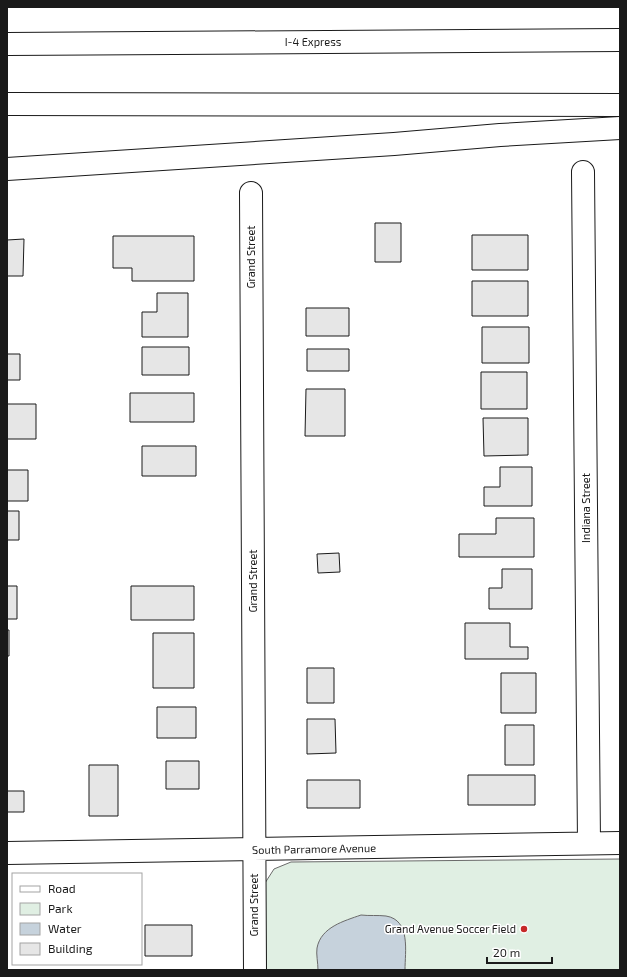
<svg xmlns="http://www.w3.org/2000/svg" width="627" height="977" font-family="'Exo 2',sans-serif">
<rect width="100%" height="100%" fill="#fff"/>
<!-- green -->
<path fill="#e0efe3" stroke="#6a6a6a" d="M 620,859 L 620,970 L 266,970 L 265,883 L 274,869 L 291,862 Z"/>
<!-- water -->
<path fill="#c6d2dc" stroke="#6a6a6a" d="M 361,915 C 369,916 378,915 386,916 C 411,920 405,952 405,970 L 318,970 C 318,963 316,954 317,948 C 321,927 344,921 361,915 Z"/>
<!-- building -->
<path fill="#e6e6e6" stroke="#1a1a1a" d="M 375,223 L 401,223 L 401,262 L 375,262 Z
M 472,235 L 528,235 L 528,270 L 472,270 Z
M 113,236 L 194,236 L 194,281 L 132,281 L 132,268 L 113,268 Z
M 24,239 L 23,276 L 7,276 L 7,240 Z
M 472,281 L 528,281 L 528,316 L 472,316 Z
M 157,293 L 188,293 L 188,337 L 142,337 L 142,312 L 157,312 Z
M 306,308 L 349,308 L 349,336 L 306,336 Z
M 482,327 L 529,327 L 529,363 L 482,363 Z
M 142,347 L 189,347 L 189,375 L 142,375 Z
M 307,349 L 349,349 L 349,371 L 307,371 Z
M 7,354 L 20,354 L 20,380 L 7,380 Z
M 481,372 L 527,372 L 527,409 L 481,409 Z
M 306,389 L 345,389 L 345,436 L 305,436 Z
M 130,393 L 194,393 L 194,422 L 130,422 Z
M 7,404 L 36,404 L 36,439 L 7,439 Z
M 483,418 L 528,418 L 528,455 L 484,456 Z
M 142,446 L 196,446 L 196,476 L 142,476 Z
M 500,467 L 532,467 L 532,506 L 484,506 L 484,487 L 500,487 Z
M 7,470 L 28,470 L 28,501 L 7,501 Z
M 7,511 L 19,511 L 19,540 L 7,540 Z
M 496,518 L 534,518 L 534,557 L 459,557 L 459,534 L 496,534 Z
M 339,553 L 340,572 L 318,573 L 317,554 Z
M 502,569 L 532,569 L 532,609 L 489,609 L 489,588 L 502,588 Z
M 7,586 L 17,586 L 17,619 L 7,619 Z
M 131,586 L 194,586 L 194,620 L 131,620 Z
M 465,623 L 510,623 L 510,647 L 528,647 L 528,659 L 465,659 Z
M 7,630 L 9,630 L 9,656 L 7,656 Z
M 153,633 L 194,633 L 194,688 L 153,688 Z
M 307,668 L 334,668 L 334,703 L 307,703 Z
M 501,673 L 536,673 L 536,713 L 501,713 Z
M 157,707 L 196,707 L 196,738 L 157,738 Z
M 307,719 L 335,719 L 336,753 L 307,754 Z
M 505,725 L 534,725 L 534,765 L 505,765 Z
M 166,761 L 199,761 L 199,789 L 166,789 Z
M 89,765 L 118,765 L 118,816 L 89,816 Z
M 468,775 L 535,775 L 535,805 L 468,805 Z
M 307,780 L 360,780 L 360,808 L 307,808 Z
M 7,791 L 24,791 L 24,812 L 7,812 Z
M 145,925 L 192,925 L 192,956 L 145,956 Z"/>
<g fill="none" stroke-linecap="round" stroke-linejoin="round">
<!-- minor casing -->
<g stroke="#1a1a1a" stroke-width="24">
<path id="minor" d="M 583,172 L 589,843
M 251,193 L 255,970
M 7,853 L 620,843"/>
</g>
<!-- highway casing -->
<g stroke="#1a1a1a" stroke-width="24">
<path id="highway" d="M 7,44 L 620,40
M 7,104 L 620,105
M 7,169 L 394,144 L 500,135 L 620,128"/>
</g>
<!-- minor -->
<use href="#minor" stroke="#fff" stroke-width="22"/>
<!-- highway -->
<use href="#highway" stroke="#fff" stroke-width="22"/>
</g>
<!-- markers -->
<circle fill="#c62828" stroke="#fff" stroke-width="1.5" cx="524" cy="929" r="4"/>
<g text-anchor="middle" stroke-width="3" stroke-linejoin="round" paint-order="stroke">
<!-- street labels -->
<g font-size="11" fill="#1a1a1a" stroke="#fff">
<text x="313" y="46">I-4 Express</text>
<text transform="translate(251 257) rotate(-90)" y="4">Grand Street</text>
<text transform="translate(586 508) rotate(-90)" y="4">Indiana Street</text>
<text transform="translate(253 581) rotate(-90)" y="4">Grand Street</text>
<text transform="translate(314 849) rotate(-1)" y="4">South Parramore Avenue</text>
<text transform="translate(254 905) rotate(-90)" y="4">Grand Street</text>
</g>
<!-- poi labels -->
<g font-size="11" fill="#1a1a1a" stroke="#fff" text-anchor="end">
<text x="516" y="933">Grand Avenue Soccer Field</text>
</g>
</g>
<!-- border -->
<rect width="627" height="977" fill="none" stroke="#1a1a1a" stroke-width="16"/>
<!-- legend -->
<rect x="12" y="873" width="130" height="92" fill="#ffffff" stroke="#a3a3a3"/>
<rect x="20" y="886" width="20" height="6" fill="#ffffff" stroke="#a3a3a3"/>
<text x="48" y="893" font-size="12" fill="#1a1a1a">Road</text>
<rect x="20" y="903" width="20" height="12" fill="#e0efe3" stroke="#a3a3a3"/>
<text x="48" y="913" font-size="12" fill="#1a1a1a">Park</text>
<rect x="20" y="923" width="20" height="12" fill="#c6d2dc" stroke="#a3a3a3"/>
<text x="48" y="933" font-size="12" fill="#1a1a1a">Water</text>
<rect x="20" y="943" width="20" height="12" fill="#e6e6e6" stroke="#a3a3a3"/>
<text x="48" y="953" font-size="12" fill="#1a1a1a">Building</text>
<!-- scale -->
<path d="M487 957v6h65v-6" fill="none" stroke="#1a1a1a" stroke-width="2"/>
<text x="493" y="957" font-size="12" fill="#1a1a1a" stroke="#ffffff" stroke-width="3" paint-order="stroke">20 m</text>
</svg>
